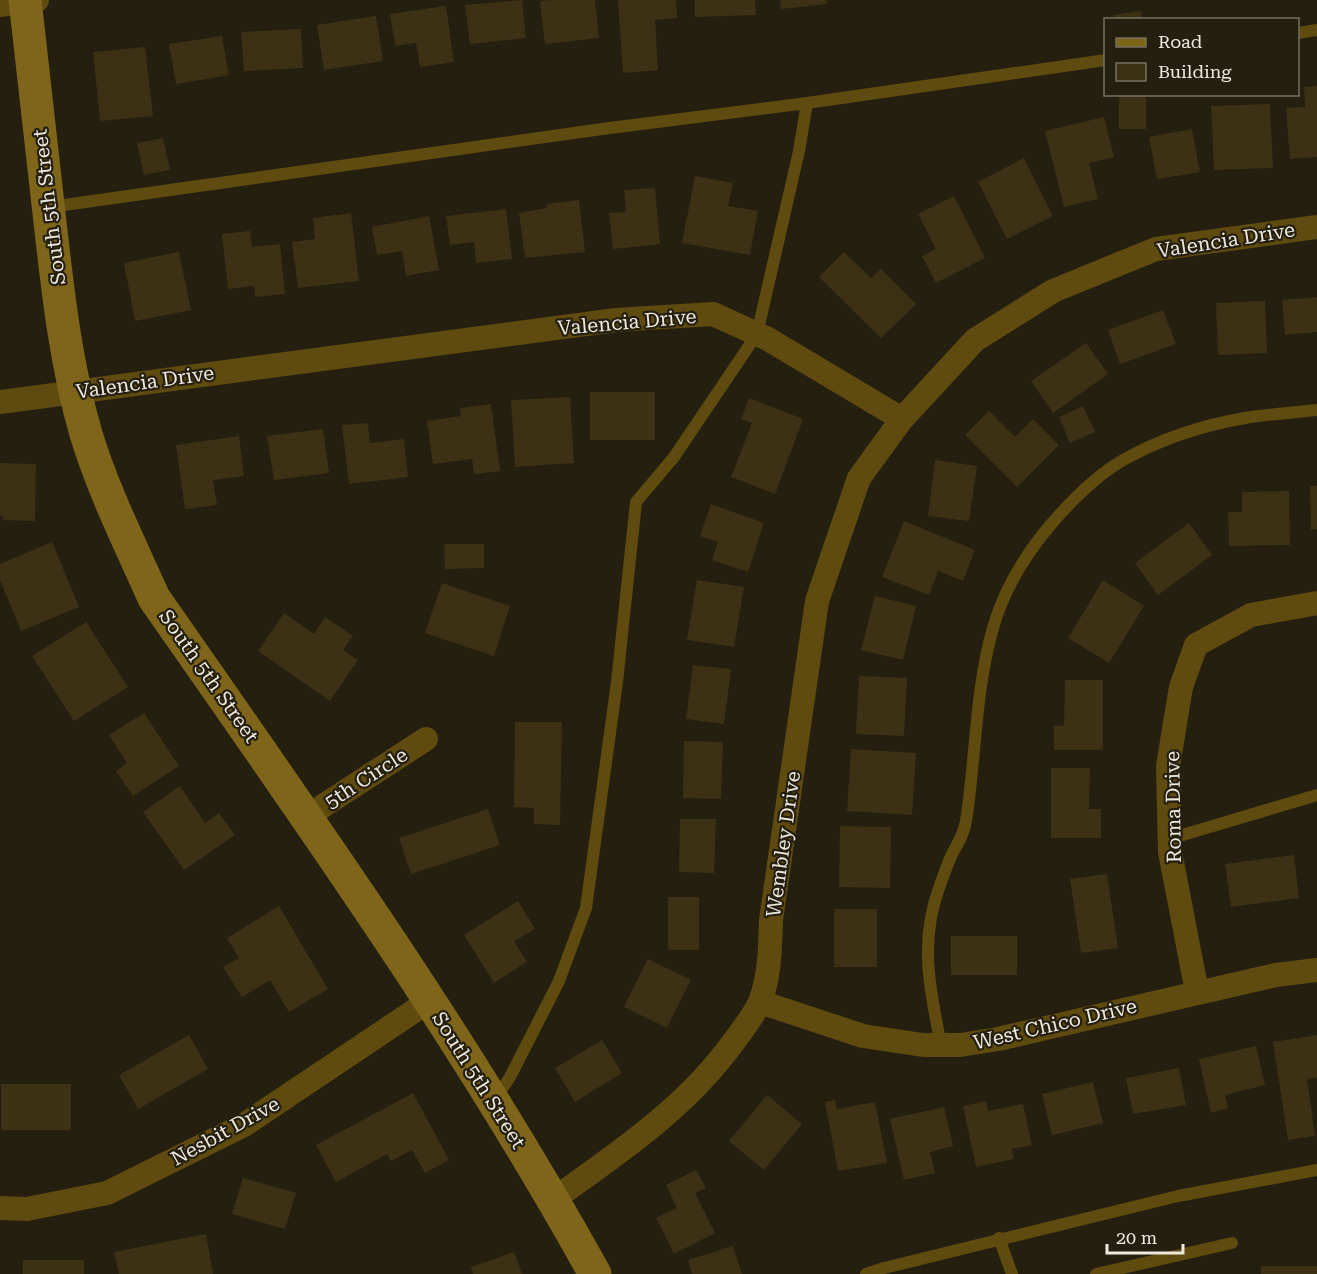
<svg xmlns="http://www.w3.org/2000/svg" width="1317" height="1274" font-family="'Roboto Serif',serif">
<rect width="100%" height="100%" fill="#251f0f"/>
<!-- building -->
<path fill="#3c3115" d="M 522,0 L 526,38 L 470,44 L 465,5 Z
M 553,0 L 595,0 L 599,38 L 545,44 L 540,1 Z
M 618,0 L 676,0 L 677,18 L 655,20 L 658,70 L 623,73 Z
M 695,0 L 755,0 L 756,15 L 695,17 Z
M 780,0 L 827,0 L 827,4 L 781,9 Z
M 446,6 L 454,62 L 420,67 L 416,43 L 395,46 L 390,14 Z
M 1141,11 L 1142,20 L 1114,20 L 1113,15 Z
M 376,16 L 383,61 L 324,70 L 317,25 Z
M 301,29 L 303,68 L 244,71 L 241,32 Z
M 222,36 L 229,75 L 176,84 L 169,44 Z
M 145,47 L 153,116 L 100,121 L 93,52 Z
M 1317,86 L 1317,157 L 1290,159 L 1286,108 L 1305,107 L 1304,87 Z
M 1119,94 L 1146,94 L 1146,129 L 1119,129 Z
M 1270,104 L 1273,168 L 1214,170 L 1211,106 Z
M 1104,117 L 1114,157 L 1089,163 L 1098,199 L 1064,207 L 1045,131 Z
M 1192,129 L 1200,172 L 1157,179 L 1149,137 Z
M 163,138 L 170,170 L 144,175 L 137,143 Z
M 1024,158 L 1053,216 L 1007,239 L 978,182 Z
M 695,176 L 733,183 L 728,206 L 758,211 L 750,255 L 682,243 Z
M 655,188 L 660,244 L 613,249 L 609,213 L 626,212 L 624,190 Z
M 954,196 L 985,258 L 936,283 L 922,256 L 936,249 L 918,214 Z
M 579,200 L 585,252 L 525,258 L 519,213 L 547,208 L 547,204 Z
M 506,209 L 512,259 L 476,263 L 474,242 L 450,245 L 446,216 Z
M 351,213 L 359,281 L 298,288 L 292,242 L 315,239 L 313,218 Z
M 429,216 L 439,270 L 406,276 L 402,251 L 377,255 L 372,227 Z
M 250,231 L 252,247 L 280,244 L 285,294 L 255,297 L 254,286 L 228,289 L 222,234 Z
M 179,252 L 191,310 L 135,321 L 124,263 Z
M 844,252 L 871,278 L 881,269 L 916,304 L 881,338 L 819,277 Z
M 1317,297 L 1317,332 L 1285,335 L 1282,300 Z
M 1265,301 L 1267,353 L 1218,355 L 1216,303 Z
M 1163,310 L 1176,344 L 1120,364 L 1108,330 Z
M 1086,343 L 1108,374 L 1053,413 L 1031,381 Z
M 590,392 L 655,392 L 655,440 L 590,440 Z
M 570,397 L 574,463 L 515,467 L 511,400 Z
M 749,398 L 803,419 L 775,494 L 731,477 L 752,423 L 741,419 Z
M 491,404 L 500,471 L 474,474 L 472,459 L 433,464 L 427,421 L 461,416 L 460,408 Z
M 1083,406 L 1095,432 L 1070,443 L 1059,417 Z
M 989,411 L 1015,437 L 1033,419 L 1059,445 L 1017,487 L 965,435 Z
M 368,423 L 370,443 L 404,439 L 408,477 L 349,484 L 342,425 Z
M 323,429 L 329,473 L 274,480 L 267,436 Z
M 239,436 L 244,476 L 213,480 L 217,505 L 185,509 L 176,445 Z
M 935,460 L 977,466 L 969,521 L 928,516 Z
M 0,463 L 36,464 L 35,521 L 3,520 L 3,516 L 0,516 Z
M 1310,486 L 1317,486 L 1317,529 L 1311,530 Z
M 1289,491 L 1290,545 L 1229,546 L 1228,512 L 1242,512 L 1242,492 Z
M 711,504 L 764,523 L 748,572 L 712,560 L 718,542 L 700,536 Z
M 904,521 L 975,550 L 963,581 L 938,571 L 929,595 L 882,577 Z
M 1189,523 L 1212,555 L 1158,595 L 1135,563 Z
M 52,542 L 79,607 L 21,631 L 0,580 L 0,564 Z
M 444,544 L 484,544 L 484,568 L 445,569 Z
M 697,580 L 744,587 L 734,647 L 687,640 Z
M 1103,580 L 1144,606 L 1109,663 L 1068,638 Z
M 442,583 L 510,606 L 494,656 L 425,633 Z
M 875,596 L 916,606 L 903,660 L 861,650 Z
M 284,613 L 314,634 L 325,617 L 353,636 L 343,650 L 358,660 L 330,701 L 258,651 Z
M 86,622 L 128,687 L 74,721 L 32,656 Z
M 693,665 L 731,669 L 724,724 L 686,719 Z
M 859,676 L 907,678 L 904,736 L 856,734 Z
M 1065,680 L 1103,680 L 1103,750 L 1054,750 L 1054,725 L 1064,726 Z
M 144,713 L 179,766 L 133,796 L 116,771 L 127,763 L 109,735 Z
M 515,722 L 562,722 L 560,825 L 534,824 L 534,808 L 514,807 Z
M 684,741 L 723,742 L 721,799 L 683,798 Z
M 851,749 L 916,753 L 912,815 L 847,811 Z
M 1051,768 L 1090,768 L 1089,809 L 1101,809 L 1101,838 L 1051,838 Z
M 180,786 L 205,823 L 219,813 L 235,835 L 184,870 L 143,812 Z
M 488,809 L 500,845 L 411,874 L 399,838 Z
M 680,819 L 716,819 L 714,873 L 679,872 Z
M 840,826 L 891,827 L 890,888 L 839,887 Z
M 1294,855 L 1299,898 L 1231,907 L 1225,864 Z
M 1107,874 L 1118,948 L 1081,953 L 1070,879 Z
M 668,897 L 699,897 L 699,950 L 668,950 Z
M 518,901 L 535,929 L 514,941 L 527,962 L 494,983 L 464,935 Z
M 279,906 L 328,989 L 289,1012 L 270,980 L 242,997 L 223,967 L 239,958 L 227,938 Z
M 834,909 L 877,909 L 877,967 L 834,967 Z
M 951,936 L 1017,936 L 1017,975 L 951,975 Z
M 648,959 L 691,980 L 667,1028 L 624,1007 Z
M 189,1035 L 208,1069 L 138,1109 L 119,1075 Z
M 1317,1035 L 1317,1078 L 1307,1079 L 1315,1136 L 1288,1140 L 1273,1042 Z
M 602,1040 L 622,1073 L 575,1102 L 555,1068 Z
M 1256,1046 L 1265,1085 L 1225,1095 L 1228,1108 L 1211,1113 L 1199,1059 Z
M 1179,1068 L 1186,1105 L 1133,1114 L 1126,1078 Z
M 1093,1082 L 1103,1123 L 1052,1135 L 1042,1094 Z
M 1,1084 L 71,1084 L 71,1130 L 1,1130 Z
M 413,1093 L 449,1160 L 425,1173 L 412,1150 L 391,1161 L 387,1154 L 336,1182 L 316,1145 Z
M 767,1095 L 802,1124 L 764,1170 L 729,1141 Z
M 835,1100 L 837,1109 L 875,1102 L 887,1163 L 838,1171 L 825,1102 Z
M 986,1101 L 988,1111 L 1023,1104 L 1032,1145 L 1012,1149 L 1014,1159 L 976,1167 L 963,1106 Z
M 944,1107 L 953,1146 L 930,1152 L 935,1173 L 904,1180 L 890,1119 Z
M 696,1170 L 706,1188 L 695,1193 L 715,1233 L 674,1254 L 656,1218 L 677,1208 L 666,1185 Z
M 243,1178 L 296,1193 L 285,1229 L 232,1214 Z
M 206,1234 L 213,1274 L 119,1274 L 114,1252 Z
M 733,1246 L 742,1274 L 692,1274 L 688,1260 Z
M 514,1252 L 522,1274 L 473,1274 L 471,1267 Z
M 23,1260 L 84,1260 L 84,1274 L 23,1274 Z
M 1261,1266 L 1317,1266 L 1317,1274 L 1261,1274 Z"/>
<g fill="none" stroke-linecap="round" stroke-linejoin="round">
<!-- lane -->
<path stroke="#5f4b0f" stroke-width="12" d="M 1298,33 L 1317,30
M 50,207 L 602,129 L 807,103 L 1106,60
M 1169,839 L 1317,795
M 941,1045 C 930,990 919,943 939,888 C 943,877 947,865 952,854 C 958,843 964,834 966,821 C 976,757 975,691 993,628 C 1004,589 1027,552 1053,522 C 1073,499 1098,474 1125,459 C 1161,439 1204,425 1245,418 C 1268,414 1293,413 1317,410
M 496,1098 L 510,1077 L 559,981 L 586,908 L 617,682 L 636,502 L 674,457 L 757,334 L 799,151 L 807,103
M 999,1238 L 1012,1274
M 866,1274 L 884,1268 L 1178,1196 L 1317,1170
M 1096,1274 L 1232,1243"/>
<!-- street -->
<path stroke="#5f4b0f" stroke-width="24" d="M 0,5 L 37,0
M 0,402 L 616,320 L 713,314 L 768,339 L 902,419
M 306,817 L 426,739
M 1197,992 L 1170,852 L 1168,766 L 1181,687 L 1196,645 L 1251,615 L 1317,603
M 760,1002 L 863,1036 L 923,1045 L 960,1045 L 998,1039 L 1276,975 L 1317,970
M 554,1199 C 620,1152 687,1107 735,1040 C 744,1028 754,1015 760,1002 C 770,976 770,947 771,920 L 817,601 L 859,478 L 902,419 L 975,340 L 1053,291 L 1156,249 L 1317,227
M 0,1208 L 27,1209 L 107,1193 L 244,1125 L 429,1001"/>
<!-- secondary -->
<path stroke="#7e6519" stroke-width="33" d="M 25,0 C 34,74 42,148 50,222 C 58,293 66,365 86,434 C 103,490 130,544 154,598 C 308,819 465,1039 595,1274"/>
</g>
<g text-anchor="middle" stroke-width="4.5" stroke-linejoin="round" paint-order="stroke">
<!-- street labels -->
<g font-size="20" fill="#ede9df" stroke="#251f0f">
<text transform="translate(49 207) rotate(-97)" y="7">South 5th Street</text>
<text transform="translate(1226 240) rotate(-9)" y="7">Valencia Drive</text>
<text transform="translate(627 322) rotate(-5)" y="7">Valencia Drive</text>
<text transform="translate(145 382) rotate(-8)" y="7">Valencia Drive</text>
<text transform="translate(209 676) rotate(55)" y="7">South 5th Street</text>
<text transform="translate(366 778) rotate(-33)" y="7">5th Circle</text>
<text transform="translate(1173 807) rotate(-91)" y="7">Roma Drive</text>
<text transform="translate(783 844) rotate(-82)" y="7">Wembley Drive</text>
<text transform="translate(1055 1024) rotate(-13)" y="7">West Chico Drive</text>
<text transform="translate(479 1080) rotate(58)" y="7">South 5th Street</text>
<text transform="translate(225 1131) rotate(-29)" y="7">Nesbit Drive</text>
</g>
</g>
<!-- legend -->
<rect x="1104" y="18" width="195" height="78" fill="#251f0f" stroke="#757062" stroke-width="1.5"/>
<rect x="1116" y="38" width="30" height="9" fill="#7e6519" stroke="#757062" stroke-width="1.5"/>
<text x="1158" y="48" font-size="18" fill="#ede9df">Road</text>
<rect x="1116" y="63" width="30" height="18" fill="#3c3115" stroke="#757062" stroke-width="1.5"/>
<text x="1158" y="78" font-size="18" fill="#ede9df">Building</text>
<!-- scale -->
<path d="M1107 1244v9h76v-9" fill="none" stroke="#ede9df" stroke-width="3"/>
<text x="1116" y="1244" font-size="18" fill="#ede9df" stroke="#251f0f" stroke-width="4.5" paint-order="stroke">20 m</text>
</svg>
